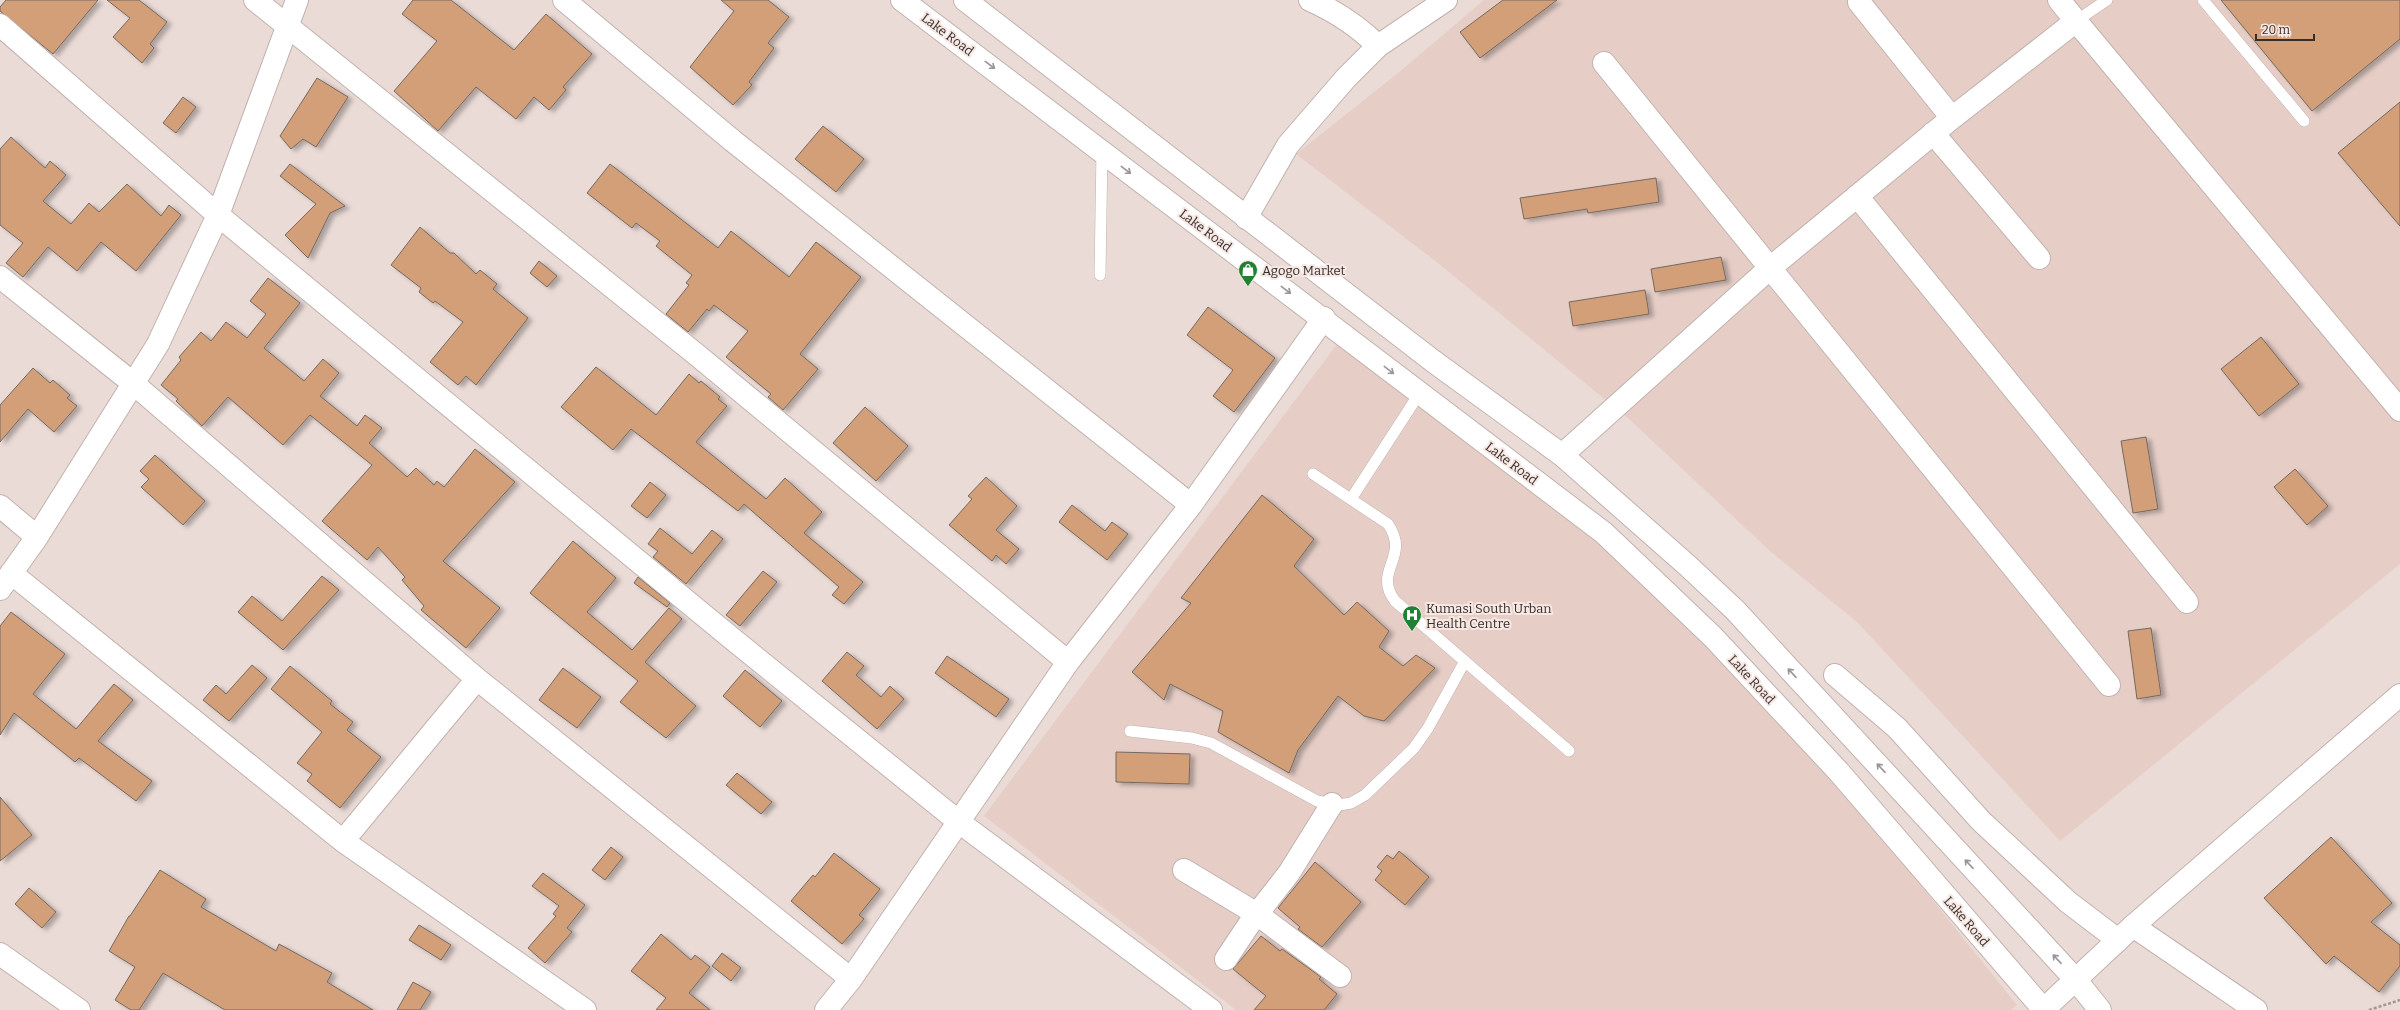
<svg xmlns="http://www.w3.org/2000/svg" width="2400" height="1010" font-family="Bitter,serif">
<defs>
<filter id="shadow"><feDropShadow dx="4.5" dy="2.5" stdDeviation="2" flood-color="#0004"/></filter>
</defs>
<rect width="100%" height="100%" fill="#ebdbd7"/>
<!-- built -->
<path fill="#e6cec7" d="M 1484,0 L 2400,0 L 2400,564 L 2060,841 L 1857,622 L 1771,552 L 1629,419 L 1439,264 L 1296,154 L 1398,73 Z
M 1337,344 L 1627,556 L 1779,709 L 2017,1005 L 2011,1010 L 1236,1010 L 984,816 Z"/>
<!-- building -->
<path fill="#d39f79" stroke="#746961" filter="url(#shadow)" d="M 6,0 L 98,0 L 53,54 L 0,11 L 0,7 Z
M 107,0 L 139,0 L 167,22 L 150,44 L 154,48 L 142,63 L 113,37 L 130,18 Z
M 413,0 L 451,0 L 514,50 L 546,14 L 592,54 L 563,87 L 566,90 L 549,110 L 534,97 L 516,119 L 476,87 L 438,131 L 394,91 L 437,41 L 402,14 Z
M 721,0 L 768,0 L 789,17 L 768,43 L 774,48 L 749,82 L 752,85 L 733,105 L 690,67 L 734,11 Z
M 1503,0 L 1557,0 L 1480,58 L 1460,32 Z
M 2221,0 L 2400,0 L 2400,39 L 2312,111 Z
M 317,78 L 348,97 L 316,147 L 303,139 L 291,149 L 280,136 Z
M 183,97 L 196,107 L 176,133 L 163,123 Z
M 2400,102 L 2400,226 L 2338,153 Z
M 823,126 L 864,159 L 836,192 L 795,159 Z
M 11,137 L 45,168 L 50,161 L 66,175 L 43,201 L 71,224 L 89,203 L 99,212 L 127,184 L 161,216 L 169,205 L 181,215 L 136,271 L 101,242 L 77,271 L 48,247 L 23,277 L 6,263 L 23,243 L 0,225 L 0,149 Z
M 290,164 L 345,206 L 330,213 L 308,258 L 285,235 L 316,204 L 280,176 Z
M 610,164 L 718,248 L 731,231 L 789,277 L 816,242 L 861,277 L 800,354 L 818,369 L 783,410 L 768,397 L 771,394 L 726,357 L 748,331 L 714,305 L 709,311 L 707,309 L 688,332 L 666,314 L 689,285 L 686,283 L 692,275 L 656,246 L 660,241 L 636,223 L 632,228 L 587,193 Z
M 1656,178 L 1659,202 L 1588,213 L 1587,209 L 1524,219 L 1520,198 Z
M 420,227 L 450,253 L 454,253 L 476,274 L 480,270 L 497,284 L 493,289 L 528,318 L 476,385 L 466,376 L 458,385 L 430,362 L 463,322 L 435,301 L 433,303 L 419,292 L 421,288 L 391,265 Z
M 1721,257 L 1726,280 L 1655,292 L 1651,269 Z
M 539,261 L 557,276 L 547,287 L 530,273 Z
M 268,278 L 300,303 L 264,348 L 304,381 L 323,359 L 339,373 L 320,396 L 357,426 L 365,415 L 382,428 L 369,443 L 407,477 L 416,468 L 434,485 L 437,481 L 444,487 L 475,449 L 515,482 L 443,561 L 500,608 L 466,648 L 421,610 L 424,606 L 402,580 L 405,577 L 378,547 L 367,560 L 322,521 L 372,465 L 310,415 L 283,445 L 228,397 L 202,426 L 176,401 L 178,399 L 161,385 L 181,360 L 179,357 L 201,332 L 211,341 L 226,322 L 247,338 L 266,314 L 250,301 Z
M 1645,290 L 1649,314 L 1573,326 L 1569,302 Z
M 1208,307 L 1275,358 L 1234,412 L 1213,396 L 1233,370 L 1187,335 Z
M 2261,337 L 2299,384 L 2259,416 L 2221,369 Z
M 596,367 L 656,415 L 689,374 L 699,383 L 701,381 L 720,397 L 718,399 L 727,406 L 696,442 L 766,499 L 785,478 L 822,512 L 804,533 L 863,582 L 844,604 L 832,595 L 839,587 L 744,504 L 738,511 L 631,429 L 613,450 L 561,407 Z
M 33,368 L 50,383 L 53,380 L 70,395 L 67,398 L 77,406 L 54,432 L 28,409 L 0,442 L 0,405 Z
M 865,407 L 908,446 L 876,481 L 833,443 Z
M 2146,437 L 2158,509 L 2133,513 L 2121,441 Z
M 155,455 L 205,501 L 183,525 L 141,487 L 149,479 L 140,471 Z
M 2295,469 L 2328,506 L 2307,525 L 2274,487 Z
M 986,477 L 1017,506 L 996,530 L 1019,549 L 1006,564 L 996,555 L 992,561 L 949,525 L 972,499 L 968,496 Z
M 650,482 L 666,495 L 647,518 L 631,506 Z
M 1262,495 L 1314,539 L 1294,566 L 1344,615 L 1357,602 L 1389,631 L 1379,647 L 1403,666 L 1416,655 L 1435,668 L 1384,721 L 1364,716 L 1338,696 L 1298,750 L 1289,773 L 1218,732 L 1223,711 L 1170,684 L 1164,700 L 1132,672 L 1191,603 L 1181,598 Z
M 1072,505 L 1105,531 L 1112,522 L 1128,534 L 1107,560 L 1059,522 Z
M 660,528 L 692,554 L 712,530 L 723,539 L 686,584 L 653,557 L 658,551 L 648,544 Z
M 573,541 L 616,578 L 587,612 L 632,650 L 669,608 L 682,619 L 645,662 L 696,706 L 666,738 L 620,702 L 638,681 L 530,593 Z
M 763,571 L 777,582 L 740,626 L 726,615 Z
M 322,576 L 339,590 L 283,650 L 238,612 L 252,596 L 282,621 Z
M 638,577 L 670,603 L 667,607 L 634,583 Z
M 11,612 L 65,654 L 33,694 L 76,729 L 114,684 L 133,700 L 98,741 L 152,781 L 136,801 L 79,758 L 75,762 L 14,713 L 0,735 L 0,626 Z
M 2151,628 L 2161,695 L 2137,699 L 2128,631 Z
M 847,652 L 864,666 L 856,675 L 881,697 L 890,686 L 904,699 L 877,729 L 822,681 Z
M 947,656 L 1009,699 L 996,717 L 935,673 Z
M 252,665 L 267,678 L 229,721 L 203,700 L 216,685 L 226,694 Z
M 290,666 L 332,701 L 330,704 L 353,722 L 347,730 L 381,757 L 340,808 L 307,781 L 312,774 L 297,763 L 322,732 L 271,689 Z
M 563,668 L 601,697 L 577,728 L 539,700 Z
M 745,670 L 782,701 L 760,727 L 723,696 Z
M 1116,752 L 1190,754 L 1189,784 L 1116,782 Z
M 737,773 L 772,802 L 761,814 L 726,785 Z
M 0,797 L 32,835 L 0,861 Z
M 2331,837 L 2392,903 L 2371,922 L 2400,945 L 2400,966 L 2379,992 L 2334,956 L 2326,964 L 2264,898 Z
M 611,847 L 623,857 L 605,880 L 592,870 Z
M 1399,851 L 1429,877 L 1405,905 L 1375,880 L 1382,871 L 1377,867 L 1387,855 L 1393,859 Z
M 834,853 L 880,889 L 859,915 L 864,919 L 842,944 L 791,901 L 813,875 L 815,877 Z
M 1315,862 L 1361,902 L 1322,947 L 1298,929 L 1300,927 L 1278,908 Z
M 160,870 L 206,899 L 201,907 L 276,951 L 279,944 L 332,973 L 327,982 L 373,1010 L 225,1010 L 163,973 L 139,1010 L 131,1010 L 115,1000 L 135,967 L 109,951 L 129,916 L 130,916 Z
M 543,873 L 585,905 L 567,928 L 572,932 L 545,963 L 528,948 L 556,916 L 553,914 L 559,906 L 532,886 Z
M 29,888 L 56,912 L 42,928 L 15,904 Z
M 419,925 L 451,945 L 441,960 L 409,940 Z
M 661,934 L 691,960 L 695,955 L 710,967 L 689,993 L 710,1010 L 656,1010 L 666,998 L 631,971 Z
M 1261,936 L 1280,951 L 1282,949 L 1321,977 L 1319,979 L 1337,994 L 1324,1010 L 1254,1010 L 1266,996 L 1233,969 Z
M 722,953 L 741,968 L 731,981 L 712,966 Z
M 413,982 L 431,992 L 420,1010 L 397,1010 Z"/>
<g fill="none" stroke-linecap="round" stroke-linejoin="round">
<!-- service casing -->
<g stroke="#c1b2ae" stroke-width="12">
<path id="service" d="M 2203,0 L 2304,121
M 2076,21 L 2107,0
M 1100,275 L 1102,151
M 1313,474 L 1388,524 C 1411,558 1372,570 1395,601 L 1569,751
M 1351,499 L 1419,394
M 1130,731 L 1192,738 L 1211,743 L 1317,801 L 1339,805 L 1351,803 L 1365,795 L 1414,748 L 1428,728 L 1465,661"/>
</g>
<!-- minor casing -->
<g stroke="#c1b2ae" stroke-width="24">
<path id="minor" d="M 255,0 L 697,355 L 1068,662
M 564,0 L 733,141 L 1191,505
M 1310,0 C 1337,12 1358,26 1378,46
M 2059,0 L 2076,21 L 1952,118 L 1770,268 L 2109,685
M 1859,2 L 1952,118
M 2076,21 L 2400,410
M 0,25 L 218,215 L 735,641 L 959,822 L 1211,1010
M 1933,133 L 2039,258
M 1857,196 L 2187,602
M 1246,218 L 1288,145 L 1346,78 L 1378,46 L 1446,0
M 0,277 L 134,384 L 477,679 L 851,979
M 1562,455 L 1770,268 L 1604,63
M 0,506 L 37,537
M 11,573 L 343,841 L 585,1010
M 0,589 L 37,537 L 158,344 L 218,215 L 297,0
M 1835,675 L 1897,728 L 1981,821 L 2068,902 L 2118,940
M 343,841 L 477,679
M 1184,870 L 1257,914 L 1340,976
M 2133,926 L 2256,1010
M 0,954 L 79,1010
M 1226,959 L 1250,923 L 1289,873 L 1332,804
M 826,1010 L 851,979 L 1068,662 L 1191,505 L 1324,318"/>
</g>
<!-- tertiary casing -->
<g stroke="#c1b2ae" stroke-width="24">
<path id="tertiary" d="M 2043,1010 L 2133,926 L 2400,695"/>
</g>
<!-- secondary casing -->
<g stroke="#c1b2ae" stroke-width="24">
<path id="secondary" d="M 902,0 L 1604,533 L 1713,637 L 1839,772 L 2044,1010
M 965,0 L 1433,361 L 1562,455 L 1688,566 L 1735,610 L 2075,979 L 2100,1010"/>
</g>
<!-- path -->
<path stroke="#a39794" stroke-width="2.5" stroke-dasharray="3 2" stroke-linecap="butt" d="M 2369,1010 L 2400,1000"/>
<!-- service -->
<use href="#service" stroke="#fff" stroke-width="11"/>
<!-- minor -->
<use href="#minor" stroke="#fff" stroke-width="22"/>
<!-- tertiary -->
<use href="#tertiary" stroke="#fff" stroke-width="22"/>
<!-- secondary -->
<use href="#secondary" stroke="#fff" stroke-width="22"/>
</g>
<!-- one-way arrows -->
<defs><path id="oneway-shaft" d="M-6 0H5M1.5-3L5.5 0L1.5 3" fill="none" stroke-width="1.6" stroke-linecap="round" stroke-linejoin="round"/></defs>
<g stroke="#9a9696">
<use href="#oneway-shaft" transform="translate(990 65) rotate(37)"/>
<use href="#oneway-shaft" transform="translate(1126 170) rotate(37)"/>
<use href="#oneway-shaft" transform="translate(1286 290) rotate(37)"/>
<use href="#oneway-shaft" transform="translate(1389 370) rotate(38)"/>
<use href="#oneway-shaft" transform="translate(1792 673) rotate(-133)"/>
<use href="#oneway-shaft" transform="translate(1881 768) rotate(-133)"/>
<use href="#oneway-shaft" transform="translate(1969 864) rotate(-133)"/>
<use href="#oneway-shaft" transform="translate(2057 959) rotate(-133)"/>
</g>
<!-- icons -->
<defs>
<g id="shop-pin" transform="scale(1)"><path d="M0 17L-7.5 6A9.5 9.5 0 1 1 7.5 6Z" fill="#1e8134" stroke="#f8e8e4"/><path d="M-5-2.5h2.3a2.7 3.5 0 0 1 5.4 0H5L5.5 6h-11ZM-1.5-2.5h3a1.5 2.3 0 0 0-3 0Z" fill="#fff"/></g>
<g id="hospital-pin" transform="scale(1)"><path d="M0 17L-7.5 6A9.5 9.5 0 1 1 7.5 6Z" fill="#1e8134" stroke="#f8e8e4"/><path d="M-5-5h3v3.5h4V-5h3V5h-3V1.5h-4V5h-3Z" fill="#fff"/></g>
</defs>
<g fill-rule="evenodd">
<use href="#shop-pin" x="1248" y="270"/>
<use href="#hospital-pin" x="1412" y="615"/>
</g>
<g text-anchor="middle" stroke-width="4" stroke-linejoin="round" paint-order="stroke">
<!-- street labels -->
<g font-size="13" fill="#342e2c" stroke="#f8e8e4">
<text transform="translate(948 34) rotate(37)" y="5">Lake Road</text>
<text transform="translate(1206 230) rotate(37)" y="5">Lake Road</text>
<text transform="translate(1512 463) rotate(37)" y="5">Lake Road</text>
<text transform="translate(1752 679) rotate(47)" y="5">Lake Road</text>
<text transform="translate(1967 921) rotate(49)" y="5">Lake Road</text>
</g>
<!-- poi labels -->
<g font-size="13" fill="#342e2c" stroke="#f8e8e4" text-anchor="start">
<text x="1262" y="275">Agogo Market</text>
<text x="1426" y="613">Kumasi South Urban<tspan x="1426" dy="15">Health Centre</tspan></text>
</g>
</g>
<!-- scale -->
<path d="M2256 34v6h58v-6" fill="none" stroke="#342e2c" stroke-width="2"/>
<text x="2262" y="34" font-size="12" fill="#342e2c" stroke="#f8e8e4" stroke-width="3" paint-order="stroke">20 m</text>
</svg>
